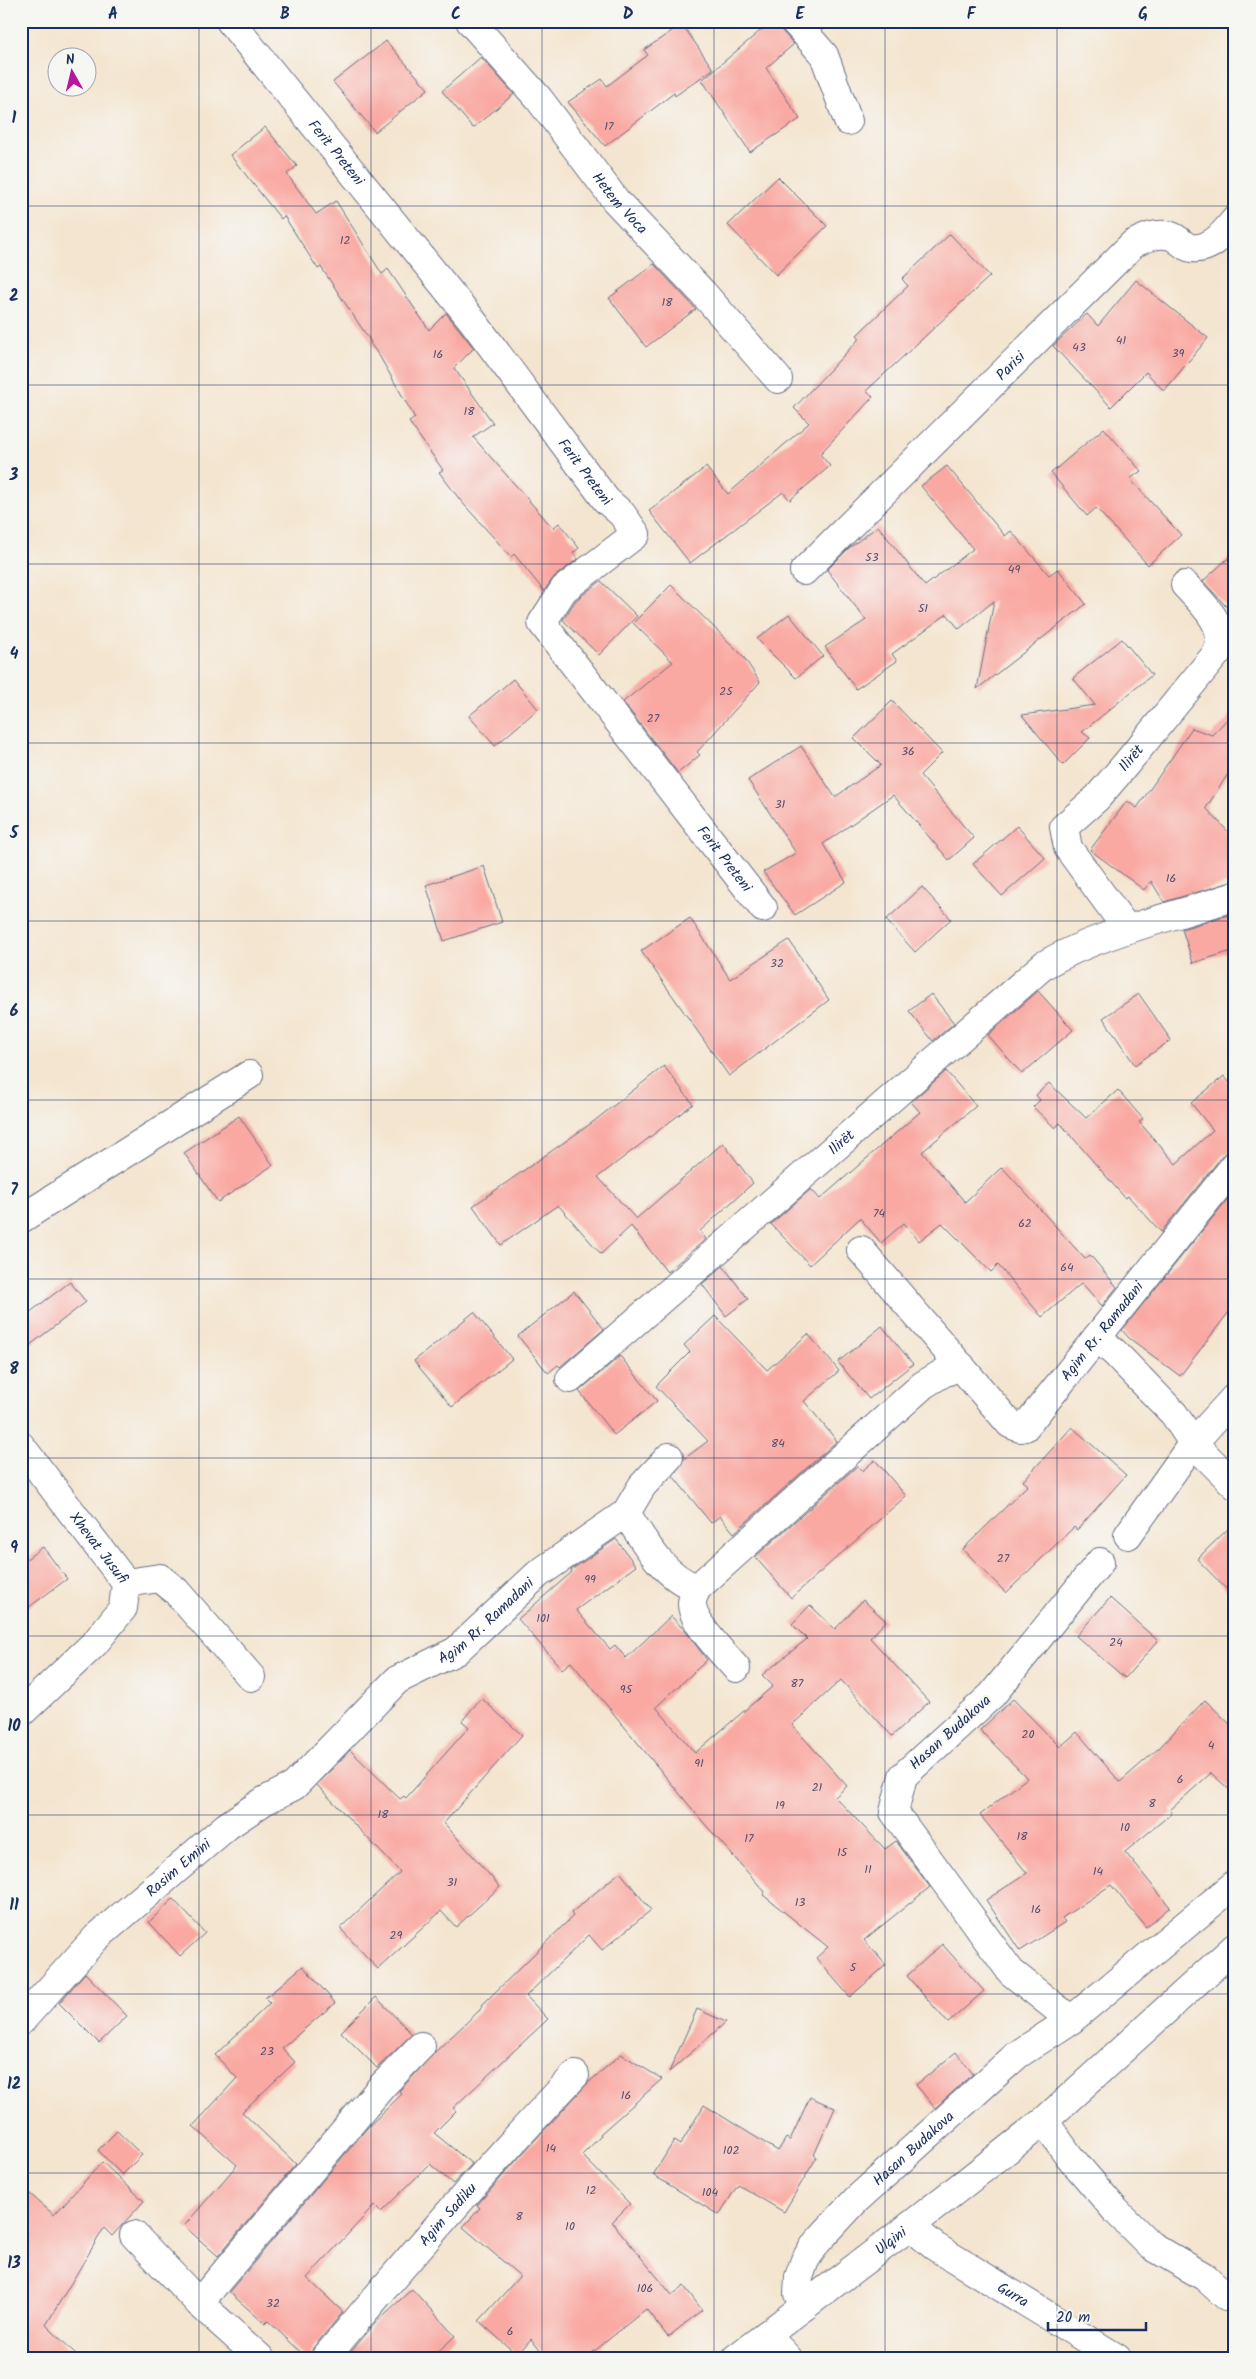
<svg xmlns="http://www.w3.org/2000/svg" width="1256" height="2379" font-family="Kalam,sans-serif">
<rect width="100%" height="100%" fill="#f6f6f2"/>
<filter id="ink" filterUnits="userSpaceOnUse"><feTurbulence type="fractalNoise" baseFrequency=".02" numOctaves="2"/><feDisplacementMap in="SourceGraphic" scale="10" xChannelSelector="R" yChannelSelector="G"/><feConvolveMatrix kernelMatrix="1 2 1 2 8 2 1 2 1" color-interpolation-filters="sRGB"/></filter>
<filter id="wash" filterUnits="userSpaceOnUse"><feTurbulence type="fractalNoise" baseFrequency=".0096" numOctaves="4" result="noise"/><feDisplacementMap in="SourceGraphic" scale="20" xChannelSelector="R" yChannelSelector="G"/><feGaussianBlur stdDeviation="1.12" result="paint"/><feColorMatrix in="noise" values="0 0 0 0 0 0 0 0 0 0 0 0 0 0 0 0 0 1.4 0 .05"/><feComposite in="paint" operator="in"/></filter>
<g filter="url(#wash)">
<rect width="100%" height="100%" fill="#f4e5d0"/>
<g id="blocks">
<!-- building -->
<path fill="#f9a9a2" d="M 772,21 L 779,21 L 782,31 L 794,44 L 766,68 L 800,119 L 750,152 L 702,80 Z
M 682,24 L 713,69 L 675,96 L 674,93 L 605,146 L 568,102 L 602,79 L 607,86 L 648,55 L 644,50 Z
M 386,41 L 428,89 L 375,132 L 333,82 Z
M 481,57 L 514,94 L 473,128 L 442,91 Z
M 265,127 L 297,166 L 287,174 L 316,214 L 336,201 L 382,274 L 388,269 L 429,330 L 446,313 L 474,348 L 454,368 L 493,423 L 473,437 L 553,528 L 559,523 L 579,548 L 573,553 L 578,559 L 554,577 L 544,591 L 514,554 L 511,557 L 460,500 L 439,472 L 443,470 L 409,422 L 415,418 L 380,357 L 370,343 L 371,342 L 321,267 L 318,269 L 284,216 L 281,219 L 230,155 Z
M 778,177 L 827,226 L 776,275 L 728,225 Z
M 950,234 L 990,276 L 866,391 L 873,397 L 820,454 L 830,466 L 790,500 L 783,492 L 690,563 L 649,511 L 706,467 L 728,494 L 809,423 L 794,408 L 860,338 L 857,335 L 908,286 L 902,279 Z
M 654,264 L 696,309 L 646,347 L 609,298 Z
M 1136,280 L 1208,338 L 1164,391 L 1146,372 L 1111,407 L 1053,346 L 1087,314 L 1098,326 Z
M 1104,428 L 1141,471 L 1130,479 L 1181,535 L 1148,565 L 1096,508 L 1087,516 L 1051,473 Z
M 947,466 L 1005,536 L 1011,531 L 1049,575 L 1058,569 L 1086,604 L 977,689 L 994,601 L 959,629 L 947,614 L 892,654 L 897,661 L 856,689 L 825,647 L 866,620 L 827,570 L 849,548 L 878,526 L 925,586 L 973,549 L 921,486 Z
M 1235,552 L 1235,616 L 1203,581 Z
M 601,581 L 637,616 L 599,655 L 563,620 L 576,600 Z
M 671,585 L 743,656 L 760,682 L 697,752 L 700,755 L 678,773 L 623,702 L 673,662 L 633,623 Z
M 789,614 L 823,656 L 796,678 L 757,639 Z
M 1122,639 L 1152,675 L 1082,732 L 1090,738 L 1063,765 L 1022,715 L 1095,705 L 1073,678 Z
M 513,679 L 538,709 L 495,746 L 469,716 Z
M 892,701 L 942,753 L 920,775 L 974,838 L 949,860 L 893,795 L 823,844 L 846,882 L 795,915 L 763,872 L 796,853 L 748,780 L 801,746 L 835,797 L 881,765 L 854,738 Z
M 1235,711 L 1235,763 L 1206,808 L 1235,839 L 1235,881 L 1164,902 L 1151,881 L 1144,890 L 1090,850 L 1127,801 L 1137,808 L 1192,728 L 1212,735 Z
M 1017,826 L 1045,858 L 1002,896 L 973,864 Z
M 484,866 L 502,922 L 444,941 L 426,885 Z
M 922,887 L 951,919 L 915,952 L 886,920 Z
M 1235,913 L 1235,950 L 1193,963 L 1182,929 Z
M 690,918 L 730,979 L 789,940 L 829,1000 L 729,1076 L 641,951 Z
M 1038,991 L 1073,1030 L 1022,1074 L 988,1035 Z
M 931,994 L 954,1023 L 933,1041 L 909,1011 Z
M 1139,994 L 1171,1040 L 1135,1065 L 1103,1018 Z
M 664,1066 L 693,1104 L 598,1177 L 636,1219 L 723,1143 L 753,1183 L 700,1231 L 706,1239 L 667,1272 L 631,1226 L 601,1254 L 558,1205 L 501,1245 L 473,1206 L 593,1122 Z
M 946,1071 L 976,1106 L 922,1152 L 965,1202 L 1002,1167 L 1085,1259 L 1090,1255 L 1117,1287 L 1102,1306 L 1082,1283 L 1042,1317 L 998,1265 L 991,1272 L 942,1223 L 919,1241 L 904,1223 L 881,1243 L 860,1218 L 810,1265 L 771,1224 L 811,1189 L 820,1199 L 920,1112 L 911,1102 Z
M 1224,1076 L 1235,1089 L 1235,1150 L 1223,1155 L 1161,1232 L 1128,1196 L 1125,1198 L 1060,1123 L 1055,1128 L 1033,1107 L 1040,1100 L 1036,1095 L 1049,1083 L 1086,1118 L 1118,1090 L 1143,1119 L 1139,1122 L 1176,1164 L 1213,1130 L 1191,1103 Z
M 239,1116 L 273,1165 L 218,1202 L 184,1153 Z
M 1235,1190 L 1235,1304 L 1180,1376 L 1129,1338 L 1122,1330 Z
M 723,1266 L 748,1299 L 726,1316 L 702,1284 Z
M 70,1282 L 86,1302 L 21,1352 L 21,1319 Z
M 574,1291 L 604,1329 L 560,1367 L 558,1365 L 548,1373 L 518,1336 Z
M 474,1312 L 512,1359 L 452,1407 L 414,1361 Z
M 715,1316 L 767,1370 L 808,1334 L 839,1371 L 804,1401 L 837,1441 L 734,1533 L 720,1516 L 711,1523 L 673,1476 L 684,1459 L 708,1441 L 656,1386 L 690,1352 L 684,1345 Z
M 882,1326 L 913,1364 L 869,1399 L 838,1362 Z
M 620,1356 L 657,1401 L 614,1435 L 579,1391 Z
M 1072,1427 L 1126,1475 L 1077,1530 L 1074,1527 L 1006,1593 L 963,1549 L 1028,1485 L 1023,1481 Z
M 875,1460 L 906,1496 L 791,1598 L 755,1557 L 857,1466 L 862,1471 Z
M 1235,1522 L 1235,1598 L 1197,1559 Z
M 616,1539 L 636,1566 L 576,1610 L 610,1649 L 615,1645 L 626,1658 L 671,1616 L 686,1632 L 707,1660 L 656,1707 L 695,1753 L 773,1686 L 762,1675 L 807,1639 L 792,1624 L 810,1605 L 835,1629 L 863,1600 L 886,1621 L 870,1638 L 929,1702 L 892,1736 L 841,1680 L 792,1725 L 847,1786 L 835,1797 L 885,1849 L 896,1841 L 930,1887 L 864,1940 L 886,1965 L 850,1997 L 816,1958 L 828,1947 L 763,1895 L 765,1892 L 703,1822 L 571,1662 L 562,1669 L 518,1619 L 572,1572 L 571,1570 Z
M 43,1547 L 67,1579 L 21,1613 L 21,1563 Z
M 1110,1598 L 1158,1641 L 1125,1678 L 1076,1636 Z
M 481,1698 L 522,1735 L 444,1823 L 500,1887 L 456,1927 L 441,1911 L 378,1969 L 340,1928 L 400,1872 L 317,1785 L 350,1750 L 400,1799 L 404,1796 L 406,1798 L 469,1727 L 462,1721 Z
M 1013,1699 L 1060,1747 L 1077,1732 L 1120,1782 L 1159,1748 L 1205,1700 L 1235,1729 L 1235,1795 L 1211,1773 L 1170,1810 L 1172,1813 L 1125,1852 L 1170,1907 L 1146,1927 L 1111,1885 L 1062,1918 L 1065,1922 L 1020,1951 L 986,1900 L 1027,1873 L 980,1815 L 1027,1778 L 980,1730 Z
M 620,1872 L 651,1910 L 602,1950 L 589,1935 L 526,1996 L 548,2019 L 453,2108 L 456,2111 L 434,2133 L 472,2164 L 453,2184 L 430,2164 L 381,2212 L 375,2205 L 307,2278 L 343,2312 L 313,2348 L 310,2358 L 307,2358 L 268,2321 L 265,2324 L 229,2292 L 367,2128 L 402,2094 L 399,2091 L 436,2051 L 480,2010 L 483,2004 L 573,1916 L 571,1913 Z
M 173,1899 L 205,1933 L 180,1956 L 149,1922 Z
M 942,1944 L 984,1991 L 948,2023 L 907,1976 Z
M 303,1966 L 335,2003 L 282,2048 L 295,2062 L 242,2112 L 296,2164 L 218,2256 L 184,2226 L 237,2165 L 193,2126 L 237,2078 L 215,2055 L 270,2003 L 265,1998 Z
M 85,1973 L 127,2016 L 99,2043 L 59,2003 Z
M 376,1997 L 412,2034 L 377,2068 L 341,2032 Z
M 697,2009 L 726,2022 L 669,2072 Z
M 956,2052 L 973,2074 L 935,2108 L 916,2085 Z
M 621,2054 L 662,2079 L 600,2134 L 601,2136 L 582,2155 L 630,2204 L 612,2222 L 672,2295 L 684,2286 L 702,2310 L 668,2337 L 646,2309 L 586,2358 L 546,2358 L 531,2339 L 517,2355 L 479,2321 L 520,2276 L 463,2227 L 480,2208 L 477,2205 L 522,2154 L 587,2084 Z
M 810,2097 L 835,2108 L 814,2155 L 817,2157 L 784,2212 L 738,2185 L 719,2215 L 653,2175 L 674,2141 L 680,2145 L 704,2105 L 778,2151 L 786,2138 L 790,2140 Z
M 117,2131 L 142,2155 L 122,2175 L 98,2150 Z
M 102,2162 L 144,2201 L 112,2236 L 104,2228 L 46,2325 L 80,2358 L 21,2358 L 21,2186 L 54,2215 Z
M 412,2289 L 455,2336 L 431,2358 L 346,2358 L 376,2322 Z"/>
</g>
</g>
<g filter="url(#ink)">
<use href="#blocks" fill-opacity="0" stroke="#676f86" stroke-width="1"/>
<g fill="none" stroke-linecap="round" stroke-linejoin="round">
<!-- minor casing -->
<g stroke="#676f86" stroke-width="30">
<g id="minor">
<path id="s1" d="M 230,21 L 472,320 L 606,500 L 622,514 L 636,534 L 564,589 L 542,623 L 763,908"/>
<path id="s2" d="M 470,21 L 539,99 L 616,201 L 703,293 L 778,379"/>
<path d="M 794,21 L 824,55 L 848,121"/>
<path id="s3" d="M 804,571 L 1133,244 C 1145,238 1157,232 1171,236 C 1178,238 1184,247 1191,248 C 1211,251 1224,233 1235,220"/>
<path id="s4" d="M 1127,929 L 1068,848 L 1064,827 L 1097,798 L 1126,764 L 1217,653 C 1229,626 1202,603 1185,585"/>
<path d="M 21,1219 L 249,1075"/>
<path id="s5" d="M 861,1250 L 1010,1424 L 1020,1428 L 1025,1427 L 1235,1165"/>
<path d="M 1097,1337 L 1115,1353 L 1174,1414 L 1193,1443 L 1235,1485"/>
<path id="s6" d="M 570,1379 L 1044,965 C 1103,931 1171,918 1235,896"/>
<path id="s7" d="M 21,1446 L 126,1583 L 123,1608 L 95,1643 L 21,1713"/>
<path d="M 626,1513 L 642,1486 L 669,1457"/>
<path d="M 1128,1535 L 1193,1443 L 1235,1397"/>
<path d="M 1100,1562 L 992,1695 L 903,1776 L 894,1812 L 1011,1972 L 1071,2020 L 1235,1884"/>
<path d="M 126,1583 L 160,1578 L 176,1591 L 251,1677"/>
<path d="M 697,1588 C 695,1593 692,1598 692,1603 C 691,1622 724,1654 736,1668"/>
<path id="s8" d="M 21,2021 L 96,1938 L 227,1826 L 264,1801 L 294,1786 L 397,1680 L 456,1651 L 538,1574 L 626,1513 C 644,1541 663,1577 697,1588 L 923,1385 L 943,1373 L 961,1366"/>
<path d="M 1044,2121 L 1069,2156 L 1116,2211 L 1150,2245 L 1205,2277 L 1226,2296"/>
<path id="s9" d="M 910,2226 L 934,2246 L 1117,2358"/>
<path d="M 134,2235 L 199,2303 L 260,2358"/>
<path d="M 199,2303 L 383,2085 L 421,2046"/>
<path id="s10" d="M 805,2306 L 798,2294 L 799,2277 L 805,2260 L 817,2242 L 856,2200 L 1017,2055 L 1071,2020"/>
<path d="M 766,2335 L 788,2358"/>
<path id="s11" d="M 325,2358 C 406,2261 488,2166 575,2075"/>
</g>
</g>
<!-- primary casing -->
<g stroke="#676f86" stroke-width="30">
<g id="primary">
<path id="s12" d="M 736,2358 L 910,2226 L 1044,2121 L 1235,1947"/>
</g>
</g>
<!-- minor -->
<use href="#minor" stroke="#fff" stroke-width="28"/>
<!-- primary -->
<use href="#primary" stroke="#fff" stroke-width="28"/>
</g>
</g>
<!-- grid -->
<path fill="none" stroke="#1b2f5e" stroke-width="1" stroke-opacity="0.55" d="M 199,21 L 199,2358M 371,21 L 371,2358M 542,21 L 542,2358M 714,21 L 714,2358M 885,21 L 885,2358M 1057,21 L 1057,2358M 21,206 L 1235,206M 21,385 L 1235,385M 21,564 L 1235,564M 21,743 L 1235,743M 21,921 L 1235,921M 21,1100 L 1235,1100M 21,1279 L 1235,1279M 21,1458 L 1235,1458M 21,1636 L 1235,1636M 21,1815 L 1235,1815M 21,1994 L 1235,1994M 21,2173 L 1235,2173"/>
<g text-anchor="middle" stroke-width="4.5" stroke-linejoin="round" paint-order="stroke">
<!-- number labels -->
<g font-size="12" fill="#524e6f">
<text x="609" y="130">17</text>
<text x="345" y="244">12</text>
<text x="667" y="306">18</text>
<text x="1121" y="344">41</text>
<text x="1079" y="351">43</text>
<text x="1178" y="357">39</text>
<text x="438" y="358">16</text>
<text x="469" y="415">18</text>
<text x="872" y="561">53</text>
<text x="1014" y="573">49</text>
<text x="923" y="612">51</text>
<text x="726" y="695">25</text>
<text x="653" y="722">27</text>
<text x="908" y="755">36</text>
<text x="780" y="808">31</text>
<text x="1171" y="882">16</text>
<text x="777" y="967">32</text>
<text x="879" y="1217">74</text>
<text x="1025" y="1227">62</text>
<text x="1067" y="1271">64</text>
<text x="778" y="1447">84</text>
<text x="1003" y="1562">27</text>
<text x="590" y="1583">99</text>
<text x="543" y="1622">101</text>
<text x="1116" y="1646">24</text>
<text x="797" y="1687">87</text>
<text x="626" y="1693">95</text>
<text x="1028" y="1738">20</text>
<text x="1211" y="1749">4</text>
<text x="699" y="1767">91</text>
<text x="1180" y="1783">6</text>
<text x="817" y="1791">21</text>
<text x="1152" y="1807">8</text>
<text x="780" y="1809">19</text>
<text x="383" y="1818">18</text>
<text x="1125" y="1831">10</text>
<text x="1022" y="1840">18</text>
<text x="749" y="1842">17</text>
<text x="842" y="1856">15</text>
<text x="868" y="1873">11</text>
<text x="1098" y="1875">14</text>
<text x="452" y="1886">31</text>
<text x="800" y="1906">13</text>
<text x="1036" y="1913">16</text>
<text x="396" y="1939">29</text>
<text x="853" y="1971">5</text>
<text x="267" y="2055">23</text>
<text x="626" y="2099">16</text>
<text x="551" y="2152">14</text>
<text x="731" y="2154">102</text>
<text x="591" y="2194">12</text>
<text x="710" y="2196">104</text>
<text x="519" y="2220">8</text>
<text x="570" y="2230">10</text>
<text x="645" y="2292">106</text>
<text x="273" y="2307">32</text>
<text x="510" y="2335">6</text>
</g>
<!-- street labels -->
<g font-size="15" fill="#1b2f5e" stroke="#f6f6f2">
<text dy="5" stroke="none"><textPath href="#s1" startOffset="169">Ferit Preteni</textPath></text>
<text dy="5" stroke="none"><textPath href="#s2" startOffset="236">Hetem Voca</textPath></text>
<text dy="5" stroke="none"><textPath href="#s3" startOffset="291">Parisi</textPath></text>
<text dy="5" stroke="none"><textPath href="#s1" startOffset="574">Ferit Preteni</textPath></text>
<text dy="5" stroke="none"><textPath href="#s4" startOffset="218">Ilirët</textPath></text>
<text dy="5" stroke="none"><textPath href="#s1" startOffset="1084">Ferit Preteni</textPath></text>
<text dy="5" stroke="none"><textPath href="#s6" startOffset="360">Ilirët</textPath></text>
<text dy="5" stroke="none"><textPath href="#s5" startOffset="368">Agim Rr. Ramadani</textPath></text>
<text dy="5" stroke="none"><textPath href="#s7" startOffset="128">Xhevat Jusufi</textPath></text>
<text dy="5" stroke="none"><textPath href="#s8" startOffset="618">Agim Rr. Ramadani</textPath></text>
<text transform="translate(950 1732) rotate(-42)" y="5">Hasan Budakova</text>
<text dy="5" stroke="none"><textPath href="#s8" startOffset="220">Rasim Emini</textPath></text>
<text dy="5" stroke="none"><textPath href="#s10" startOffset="205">Hasan Budakova</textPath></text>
<text dy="5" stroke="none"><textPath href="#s11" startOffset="189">Agim Sadiku</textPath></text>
<text dy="5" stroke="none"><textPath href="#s12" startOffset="194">Ulqini</textPath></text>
<text dy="5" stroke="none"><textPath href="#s9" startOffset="124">Gurra</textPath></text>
</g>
</g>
<!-- margin -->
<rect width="1256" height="2379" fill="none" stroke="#f6f6f2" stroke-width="55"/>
<!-- north arrow -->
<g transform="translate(72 72) rotate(352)"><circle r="24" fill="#f6f6f2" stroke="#9ea6b7"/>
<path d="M0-4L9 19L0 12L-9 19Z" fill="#b5179e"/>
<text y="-8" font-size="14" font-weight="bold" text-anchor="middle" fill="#1b2f5e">N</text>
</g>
<!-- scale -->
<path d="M1048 2322v8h98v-8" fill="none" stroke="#1b2f5e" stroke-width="2.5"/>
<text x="1056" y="2322" font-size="15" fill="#1b2f5e" stroke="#f6f6f2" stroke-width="4" paint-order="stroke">20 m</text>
<rect x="28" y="28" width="1200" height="2324" fill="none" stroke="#1b2f5e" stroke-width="2"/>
<g font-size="16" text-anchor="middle" font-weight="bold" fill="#1b2f5e">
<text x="113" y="19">A</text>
<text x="285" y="19">B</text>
<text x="456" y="19">C</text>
<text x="628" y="19">D</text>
<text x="800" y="19">E</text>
<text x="971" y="19">F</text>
<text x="1143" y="19">G</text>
<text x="14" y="123">1</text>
<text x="14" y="301">2</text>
<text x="14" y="480">3</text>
<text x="14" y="659">4</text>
<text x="14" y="838">5</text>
<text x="14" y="1016">6</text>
<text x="14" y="1195">7</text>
<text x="14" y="1374">8</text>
<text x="14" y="1553">9</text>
<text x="14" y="1731">10</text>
<text x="14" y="1910">11</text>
<text x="14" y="2089">12</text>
<text x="14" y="2268">13</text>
</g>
</svg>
